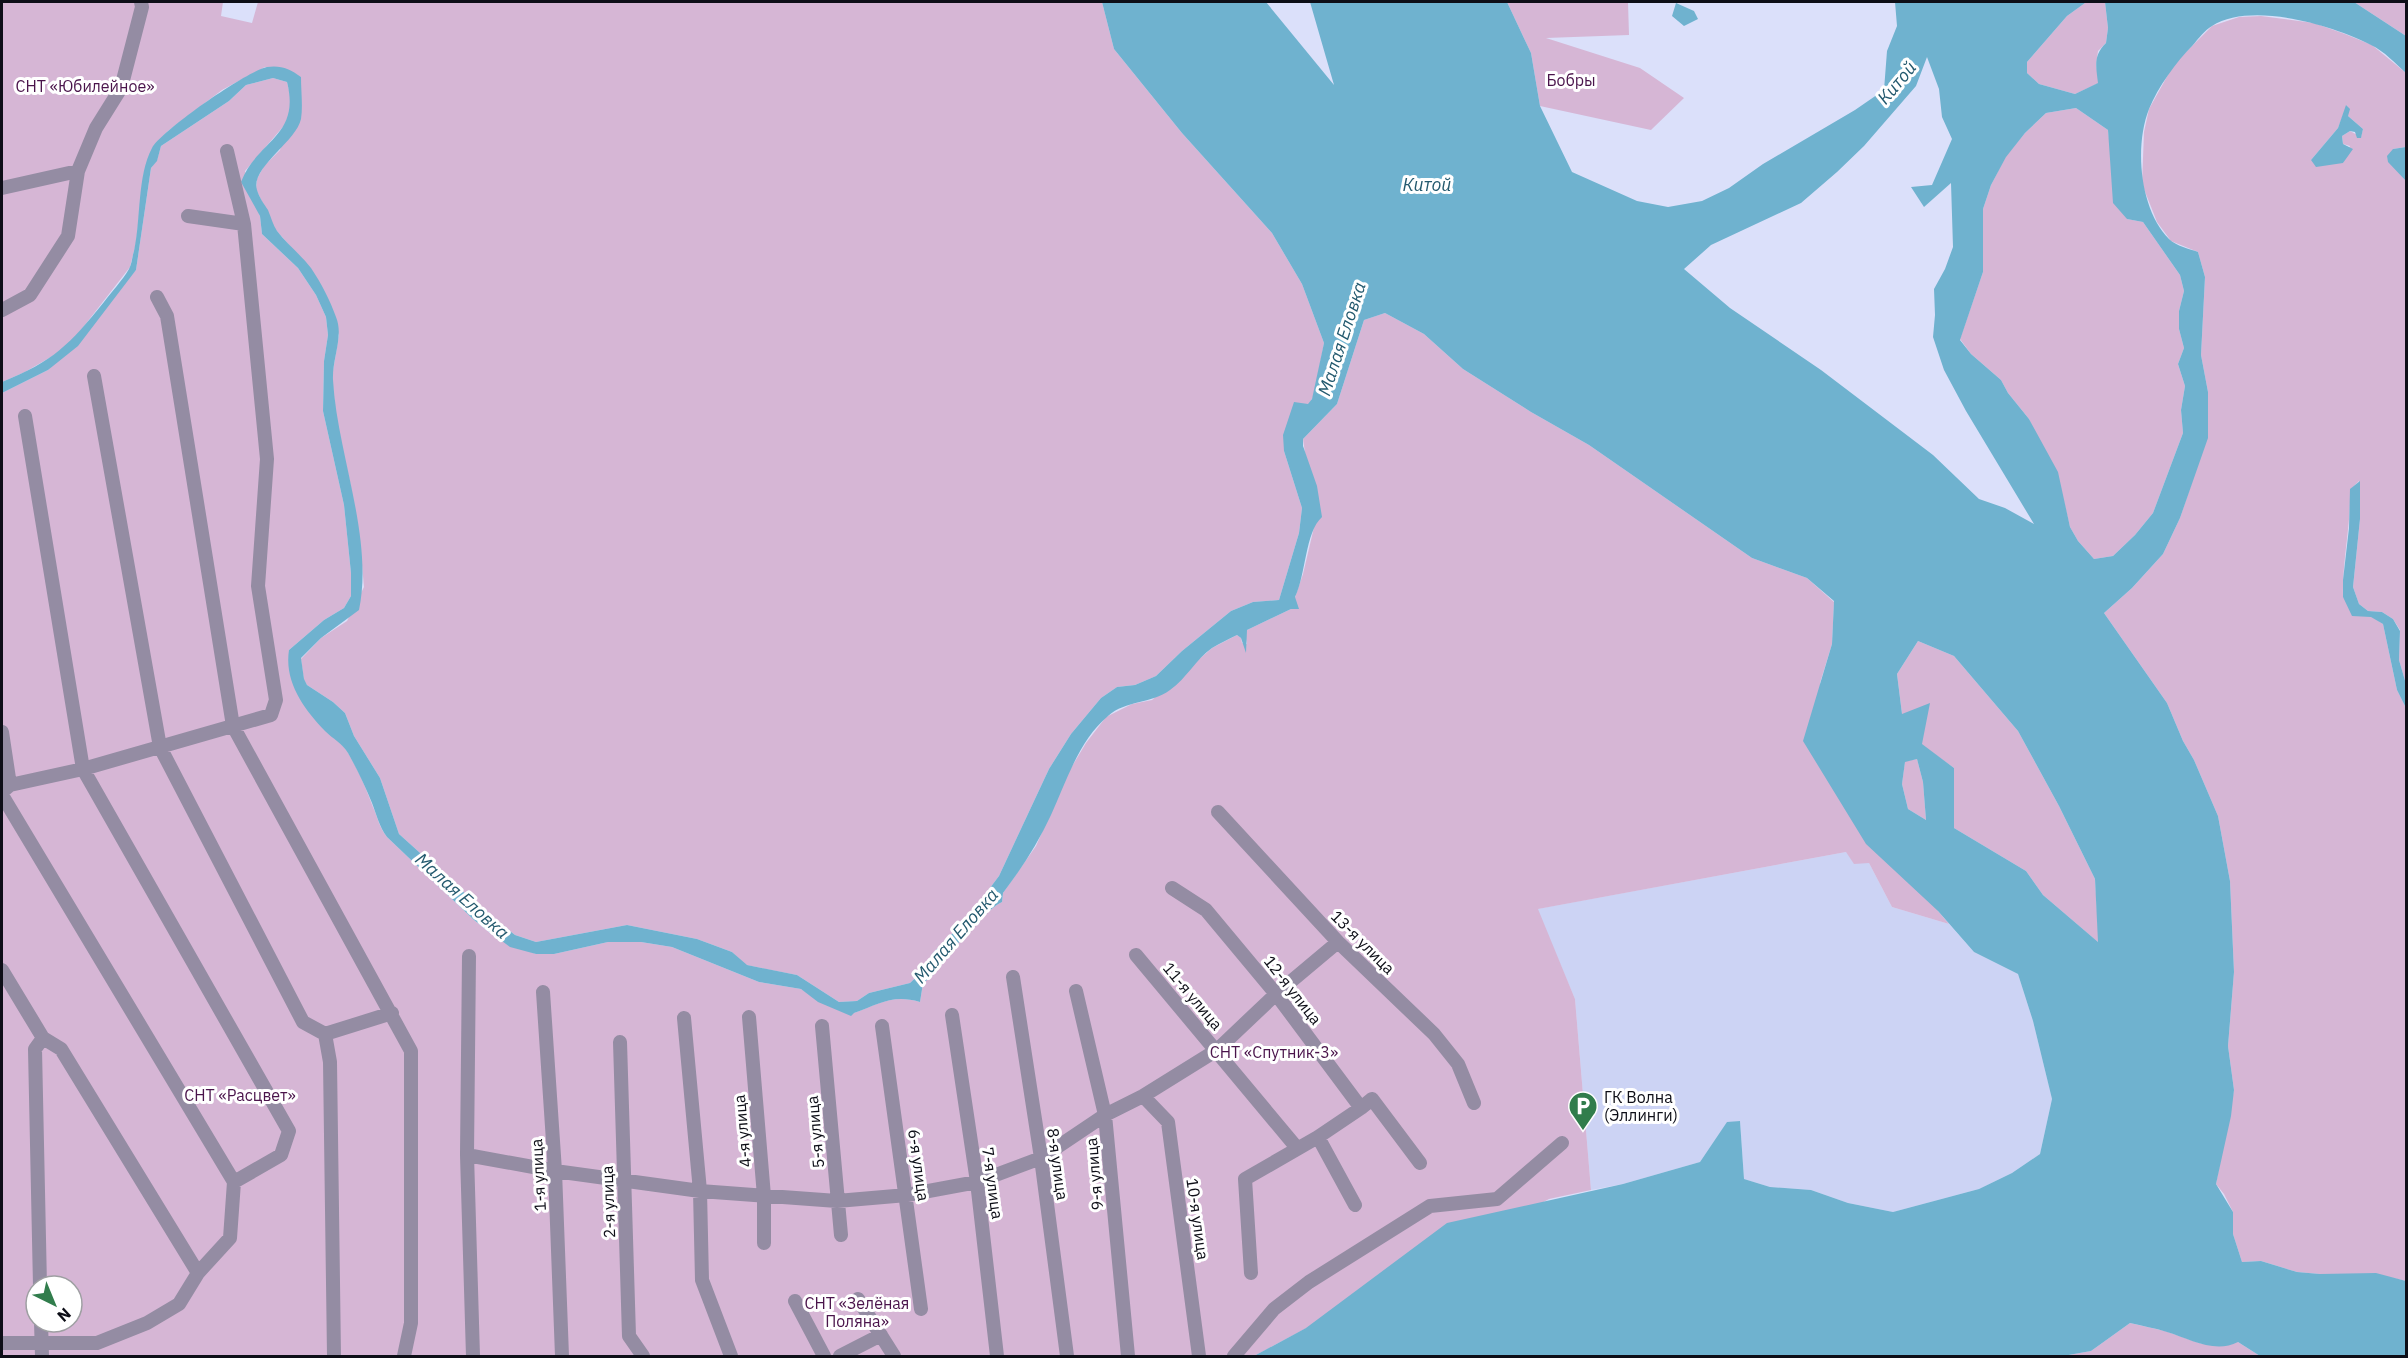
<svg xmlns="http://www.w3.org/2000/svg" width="2408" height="1358" font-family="'IBM Plex Sans',sans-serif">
<rect width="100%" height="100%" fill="#dbe0fa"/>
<!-- built -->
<path fill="#ccd3f4" d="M 1846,852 L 1869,863 L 1892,907 L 1949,924 L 1974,952 L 2018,974 L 2033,1021 L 2052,1099 L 2040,1154 L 2012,1173 L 1979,1189 L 1893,1212 L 1848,1203 L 1811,1190 L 1770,1187 L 1744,1179 L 1740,1121 L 1727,1123 L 1700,1162 L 1623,1184 L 1591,1190 L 1575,999 L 1537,909 Z"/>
<!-- green -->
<path fill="#d6b6d5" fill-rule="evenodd" d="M 2,2 L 223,2 L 221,16 L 252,23 L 258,2 L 1102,2 L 1114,49 L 1182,133 L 1272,233 L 1302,284 L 1324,343 L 1314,395 L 1284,451 L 1302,508 L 1299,533 L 1279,600 L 1253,602 L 1231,611 L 1182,651 L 1156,676 L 1135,685 L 1117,687 L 1101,698 L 1071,734 L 1049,769 L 999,876 L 965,921 L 933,953 L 926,968 L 910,983 L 869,993 L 857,1001 L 839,1002 L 797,975 L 746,965 L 732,952 L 697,939 L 627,925 L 536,942 L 515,935 L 480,907 L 399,834 L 380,778 L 354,736 L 345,713 L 333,702 L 307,685 L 304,680 L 301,659 L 321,638 L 347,621 L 364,587 L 360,544 L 350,482 L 337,426 L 332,377 L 339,335 L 290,246 L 275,229 L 256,189 L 257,179 L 264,166 L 280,150 L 301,77 L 265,67 L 222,90 L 168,131 L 153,147 L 144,173 L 136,243 L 130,267 L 74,339 L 56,354 L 25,372 L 2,382 Z
M 1507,2 L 1628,2 L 1629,35 L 1546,38 L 1640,68 L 1684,98 L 1651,130 L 1540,106 L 1531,53 Z
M 2105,2 L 2108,28 L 2106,43 L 2098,51 L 2096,65 L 2099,83 L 2075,94 L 2039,84 L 2027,73 L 2027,62 L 2067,16 L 2085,3 Z
M 2354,2 L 2406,2 L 2406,36 Z
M 2261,16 L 2314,23 L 2345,34 L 2372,45 L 2406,73 L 2406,147 L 2393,149 L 2395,168 L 2406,181 L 2406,684 L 2399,660 L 2400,630 L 2393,619 L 2382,612 L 2368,611 L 2359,604 L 2353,587 L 2360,519 L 2359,481 L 2350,490 C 2351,526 2342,561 2343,597 L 2383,624 L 2397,690 L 2406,708 L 2406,1281 L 2393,1278 L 2320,1274 L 2297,1272 L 2261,1261 L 2242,1262 L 2233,1234 L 2233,1212 L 2224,1194 L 2216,1184 L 2234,1090 L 2228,1046 L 2234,972 L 2230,881 L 2218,816 L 2194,760 L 2183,741 L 2167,703 L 2104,613 L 2132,588 L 2163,554 L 2180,518 L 2192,482 L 2208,392 L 2201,355 L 2205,277 L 2198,252 L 2171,241 L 2157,222 L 2142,184 L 2144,132 L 2149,109 L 2174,64 L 2212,26 L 2239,17 ZM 2347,105 L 2348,116 L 2363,129 L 2361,137 L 2350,131 L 2342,136 L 2343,144 L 2350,146 L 2343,163 L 2311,160 L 2338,128 Z
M 273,78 L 287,82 L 291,99 L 288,121 L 245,171 L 260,216 L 262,234 L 298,268 L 316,295 L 326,317 L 328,335 L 324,361 L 323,411 L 344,505 L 351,573 L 351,596 L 344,608 L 324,620 L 289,650 L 320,725 C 329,735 340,740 347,751 C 358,769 366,788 373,807 C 378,818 379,827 387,837 L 474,920 L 496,938 L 536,954 L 554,954 L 608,942 L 641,942 L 672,947 L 759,982 L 801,989 L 814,997 L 854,1013 C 879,1004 892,994 920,1002 L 923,983 C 934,976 937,969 945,959 C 956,945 988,908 1002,902 L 1003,893 L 1036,846 L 1068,773 L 1086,743 L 1106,717 L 1132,704 L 1152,700 L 1212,648 L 1237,635 L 1241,638 L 1242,643 L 1247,644 L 1245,634 L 1247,630 L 1291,609 L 1303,574 L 1315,523 L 1303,439 L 1337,404 L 1364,320 L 1385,313 L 1424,334 L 1463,369 L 1531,412 L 1589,445 L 1752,558 L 1807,578 L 1834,602 L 1832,644 L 1820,683 L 1938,911 L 1949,924 L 1892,907 L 1869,863 L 1854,864 L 1846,852 L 1538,909 L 1575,999 L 1591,1190 L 1549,1199 L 1254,1356 L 2,1356 L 2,393 L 48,370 L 136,270 L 151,168 L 157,160 L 161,146 L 229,101 L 246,85 ZM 36,1286 L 72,1286 L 72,1322 L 36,1322 Z
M 2076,108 L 2108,130 L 2110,147 L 2127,219 L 2143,222 L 2180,275 L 2184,291 L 2179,311 L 2179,329 L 2184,348 L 2178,364 L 2185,386 L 2181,410 L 2183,433 L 2153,513 L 2135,535 L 2113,556 L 2094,559 L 2078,541 L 2070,527 L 2064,502 L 2029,419 L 2008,393 L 2001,380 L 1971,354 L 1960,339 L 1983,272 L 1983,209 L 1991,185 L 2006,156 L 2025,133 L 2046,113 Z
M 1918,641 L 1954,656 L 2018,731 L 2059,806 L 2095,879 L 2099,943 L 2043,895 L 2026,871 L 1954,828 L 1954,768 L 1922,745 L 1902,714 L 1897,674 Z
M 1917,759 L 1923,782 L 1926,820 L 1908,809 L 1902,784 L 1905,761 Z
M 2130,1323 L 2165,1331 L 2202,1344 L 2238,1342 L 2260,1356 L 2063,1356 L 2091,1351 Z"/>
<!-- water -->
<path fill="#6fb2cf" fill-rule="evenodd" d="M 1102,2 L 1266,2 L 1334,85 L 1310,2 L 1507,2 L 1531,53 L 1540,106 L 1572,172 L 1637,201 L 1668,207 L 1702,201 L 1729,188 L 1763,164 L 1855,110 L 1884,90 L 1887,51 L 1897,26 L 1895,2 L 2098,2 L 2085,3 L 2067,16 L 2027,62 L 2027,73 L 2039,84 L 2075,94 L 2098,83 C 2096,66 2093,56 2106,43 L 2108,28 L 2105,2 L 2354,2 L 2406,36 L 2406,73 C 2396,64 2384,51 2371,45 C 2333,25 2251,1 2212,26 C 2205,30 2198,39 2193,45 C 2176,62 2158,87 2149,109 C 2134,147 2140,210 2169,239 C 2176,246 2190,249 2198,252 L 2205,277 L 2201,355 L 2208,392 L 2208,438 L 2180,518 L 2163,554 L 2132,588 L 2104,613 L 2167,703 L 2183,741 L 2194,760 L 2218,816 L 2230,881 L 2234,972 L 2228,1046 L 2234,1090 L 2231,1116 L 2216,1184 L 2233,1212 L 2233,1234 L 2242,1262 L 2261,1261 L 2297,1272 L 2320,1274 L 2376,1273 L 2406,1281 L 2406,1356 L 2260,1356 L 2238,1342 C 2215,1354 2190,1339 2167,1332 C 2155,1328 2142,1326 2130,1323 L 2091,1351 L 2063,1356 L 1254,1356 L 1306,1328 L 1447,1223 L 1623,1184 L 1700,1162 L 1727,1122 L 1740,1121 L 1744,1179 L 1770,1187 L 1811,1190 L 1848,1203 L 1893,1212 L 1979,1189 L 2012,1173 L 2040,1154 L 2052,1099 L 2033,1021 L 2018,974 L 1974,952 L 1938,911 L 1866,844 L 1803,741 L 1832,644 L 1834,601 L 1807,578 L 1752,558 L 1589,445 L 1531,412 L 1463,369 L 1424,334 L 1385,313 L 1364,320 L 1337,404 L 1303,439 L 1303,446 L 1317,486 L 1322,517 C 1305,532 1306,575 1295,597 L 1299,609 L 1291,609 L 1247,630 L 1246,653 L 1241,638 L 1237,635 C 1229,639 1220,643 1212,648 C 1196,659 1187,678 1170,690 C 1151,704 1126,700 1108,716 C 1079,740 1066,782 1051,815 C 1038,843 1022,868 1003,893 L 1002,902 C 988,908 956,945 945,959 C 937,969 934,976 923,983 L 920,1002 C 892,994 880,1004 854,1013 L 851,1016 L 818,1002 L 801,989 L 759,982 L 672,947 L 641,942 L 608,942 L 554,954 L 536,954 L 510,947 L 474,920 L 387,837 C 379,826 377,816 372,803 C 365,786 357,769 348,753 C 342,743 333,739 325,731 C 304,709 284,682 289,650 L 324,620 L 344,608 L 351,596 L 351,573 L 344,505 L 323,411 L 324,361 L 328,335 L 326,317 L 316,295 L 298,268 L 262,234 L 260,216 L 241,182 C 257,140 301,137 287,82 L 273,78 L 246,85 L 229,101 L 161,146 L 157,161 L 151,168 L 136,270 L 78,346 L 48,370 L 2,393 L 2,382 C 54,361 69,345 104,302 C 112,291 122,281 129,269 C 132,264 132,257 134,251 C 141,220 137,176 152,148 C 162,130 247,71 267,67 C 281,65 290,69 301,77 C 301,91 303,106 301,119 C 296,142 250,168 257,190 C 259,197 264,204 268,210 C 271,217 273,225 277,231 C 287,244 301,255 311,268 C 321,283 330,300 336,317 C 344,336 332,359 333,380 C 337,453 374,538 359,610 L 321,638 L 301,658 L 304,679 L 307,685 L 333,702 L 345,713 L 354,736 L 380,778 L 399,834 L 480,907 L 515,935 L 536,942 L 627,925 L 697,939 L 732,952 L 747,965 L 797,975 L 839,1002 L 857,1001 L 869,993 L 910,983 L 926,968 L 933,953 L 965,921 L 999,876 L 1049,769 L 1071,734 L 1101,698 L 1117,687 L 1135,685 L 1156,676 L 1182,651 L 1231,611 L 1253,602 L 1279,600 L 1299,533 L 1302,508 L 1284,451 L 1283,435 L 1294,402 L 1308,404 L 1312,399 L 1324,343 L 1302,284 L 1272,233 L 1182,133 L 1114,49 ZM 1927,57 L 1939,89 L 1942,117 L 1952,139 L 1932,185 L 1911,187 L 1924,207 L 1951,183 L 1953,247 L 1945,269 L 1934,289 L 1935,315 L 1933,337 L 1944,370 L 1966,411 L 2034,524 L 2005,508 L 1979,499 L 1933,455 L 1821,370 L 1730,308 L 1684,269 L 1711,245 L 1801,203 L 1837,172 L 1864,146 L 1916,86 ZM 2076,108 L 2108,130 L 2113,203 L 2127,219 L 2143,222 L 2180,275 L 2184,291 L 2179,311 L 2179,329 L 2184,348 L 2178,364 L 2185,386 L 2181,410 L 2183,433 L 2153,513 L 2135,535 L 2113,556 L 2094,559 L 2078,541 L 2070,527 L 2058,472 L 2029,419 L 2008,393 L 2001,380 L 1971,354 L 1960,340 L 1983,272 L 1983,209 L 1991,185 L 2006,157 L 2025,133 L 2046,113 ZM 1918,641 L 1954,656 L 2018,731 L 2059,806 L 2095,879 L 2098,942 L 2043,895 L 2026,871 L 1954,828 L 1954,768 L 1922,744 L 1930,703 L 1902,714 L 1897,674 ZM 1917,759 L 1923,782 L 1926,820 L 1908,809 L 1902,784 L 1905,762 Z
M 1676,3 L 1694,11 L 1698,19 L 1684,26 L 1672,16 Z
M 2346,105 L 2350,109 L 2348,116 L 2363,129 L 2361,138 L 2357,138 L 2355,132 L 2350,131 L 2342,136 L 2343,144 L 2353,149 L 2343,163 L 2316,167 L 2311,160 L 2338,128 Z
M 2406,147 L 2406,181 L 2388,162 L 2387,156 L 2393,149 Z
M 2360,481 L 2360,519 L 2353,587 L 2359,604 L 2368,611 L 2382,612 L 2393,619 L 2400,631 L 2399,660 L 2406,684 L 2406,708 L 2397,690 L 2383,624 L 2371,617 L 2352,616 L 2343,597 L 2343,580 L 2349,528 L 2350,489 Z"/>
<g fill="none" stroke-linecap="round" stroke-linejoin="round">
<!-- minor -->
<path stroke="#948ca3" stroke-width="14" d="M 2,188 L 78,171
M 188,216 L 244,224
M 157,297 L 167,316 L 233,726 L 411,1051 L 411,1323 L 404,1356
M 2,310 L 30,295 L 68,236 L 78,171 L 96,128 L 121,88 L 142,7 L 141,2
M 94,376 L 160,747 L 303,1022 L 325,1034 L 392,1013
M 2,732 L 10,785
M 2,792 L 10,785 L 83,769 L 271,715 L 276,700 L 258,586 L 267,459 L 244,224 L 227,151
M 2,795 L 234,1182
M 1218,812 L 1338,942 L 1434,1034 L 1458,1064 L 1474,1103
M 1172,888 L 1206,910 L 1276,994 L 1361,1108 L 1372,1099 L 1420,1163
M 1136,955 L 1297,1148
M 469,956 L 467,1155 L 473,1356
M 2,970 L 43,1038 L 61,1049 L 198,1273
M 1013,977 L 1041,1158 L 1067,1356
M 1076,991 L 1105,1115 L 1128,1356
M 543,992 L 555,1171 L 562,1356
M 952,1015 L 977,1182 L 997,1356
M 749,1017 L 764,1196 L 764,1243
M 684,1018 L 700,1191 L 702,1280 L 731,1356
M 822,1026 L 841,1235
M 882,1026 L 921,1309
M 325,1034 L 330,1062 L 334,1356
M 620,1042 L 629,1336 L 643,1356
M 1143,1096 L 1168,1122 L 1199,1356
M 1318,1137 L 1355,1205
M 467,1155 L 555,1171 L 700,1191 L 837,1201 L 907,1195 L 977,1182 L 1041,1158 L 1105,1115 L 1143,1096 L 1217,1050 L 1276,994 L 1338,942
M 1251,1273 L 1245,1179 L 1318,1137 L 1361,1108
M 40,1286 L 35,1049 L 43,1038
M 858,1299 L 894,1356
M 795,1301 L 824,1356
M 41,1322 L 42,1356
M 2,1343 L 97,1343 L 147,1323 L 179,1304 L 198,1273 L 230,1238 L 234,1182 L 281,1155 L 289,1131 L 83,769 L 25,416
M 840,1356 L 881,1335
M 1234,1356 L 1274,1309 L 1309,1282 L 1430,1206 L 1497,1199 L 1562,1143"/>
</g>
<!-- icons -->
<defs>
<g id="parking-pin" transform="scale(1.5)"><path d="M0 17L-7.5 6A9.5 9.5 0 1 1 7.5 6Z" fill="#317d4c" stroke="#fff"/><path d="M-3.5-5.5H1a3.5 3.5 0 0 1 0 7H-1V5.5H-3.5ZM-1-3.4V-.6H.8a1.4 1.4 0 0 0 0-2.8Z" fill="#fff"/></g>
</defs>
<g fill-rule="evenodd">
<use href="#parking-pin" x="1583" y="1106"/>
</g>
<g text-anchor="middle" stroke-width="6" stroke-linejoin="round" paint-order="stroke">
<!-- park labels -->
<g font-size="16" fill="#4a144b" stroke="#fff">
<text x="1571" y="86">Бобры</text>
<text x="85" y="92">СНТ «Юбилейное»</text>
<text x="1274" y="1058">СНТ «Спутник-3»</text>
<text x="240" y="1101">СНТ «Расцвет»</text>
<text x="857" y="1309">СНТ «Зелёная<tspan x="857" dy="18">Поляна»</tspan></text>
</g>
<!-- street labels -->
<g font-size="16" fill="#0d0e17" stroke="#fff">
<text transform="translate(1363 942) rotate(45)" y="6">13-я улица</text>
<text transform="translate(1293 990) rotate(52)" y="6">12-я улица</text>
<text transform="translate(1193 996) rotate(50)" y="6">11-я улица</text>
<text transform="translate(742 1131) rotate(-95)" y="6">4-я улица</text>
<text transform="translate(815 1132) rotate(-95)" y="6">5-я улица</text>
<text transform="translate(1058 1164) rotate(82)" y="6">8-я улица</text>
<text transform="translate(919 1165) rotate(82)" y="6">6-я улица</text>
<text transform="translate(1094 1174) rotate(-95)" y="6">9-я улица</text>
<text transform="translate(538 1175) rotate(-93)" y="6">1-я улица</text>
<text transform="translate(993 1183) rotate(82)" y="6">7-я улица</text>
<text transform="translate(608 1202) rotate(-92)" y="6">2-я улица</text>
<text transform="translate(1198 1219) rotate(82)" y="6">10-я улица</text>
</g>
<!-- poi labels -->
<g font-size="16" fill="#0d0e17" stroke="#fff" text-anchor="start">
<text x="1604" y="1103">ГК Волна<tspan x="1604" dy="18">(Эллинги)</tspan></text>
</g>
<!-- water labels -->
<g font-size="18" font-style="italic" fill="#23596e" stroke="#fff">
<text transform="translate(1897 83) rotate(-50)" y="6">Китой</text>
<text x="1427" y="191">Китой</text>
<text transform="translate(1342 339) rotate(-72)" y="6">Малая Еловка</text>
<text transform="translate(462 896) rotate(42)" y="6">Малая Еловка</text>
<text transform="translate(956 936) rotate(-49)" y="6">Малая Еловка</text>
</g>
</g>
<!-- border -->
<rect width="2408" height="1358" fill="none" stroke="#0d0e17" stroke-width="6"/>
<!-- north arrow -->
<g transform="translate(54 1304) rotate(137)"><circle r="28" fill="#ffffff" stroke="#9e9fa2" stroke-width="1.5"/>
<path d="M0-4.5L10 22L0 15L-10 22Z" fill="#317d4c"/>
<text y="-9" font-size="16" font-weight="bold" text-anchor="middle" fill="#0d0e17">N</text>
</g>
</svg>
